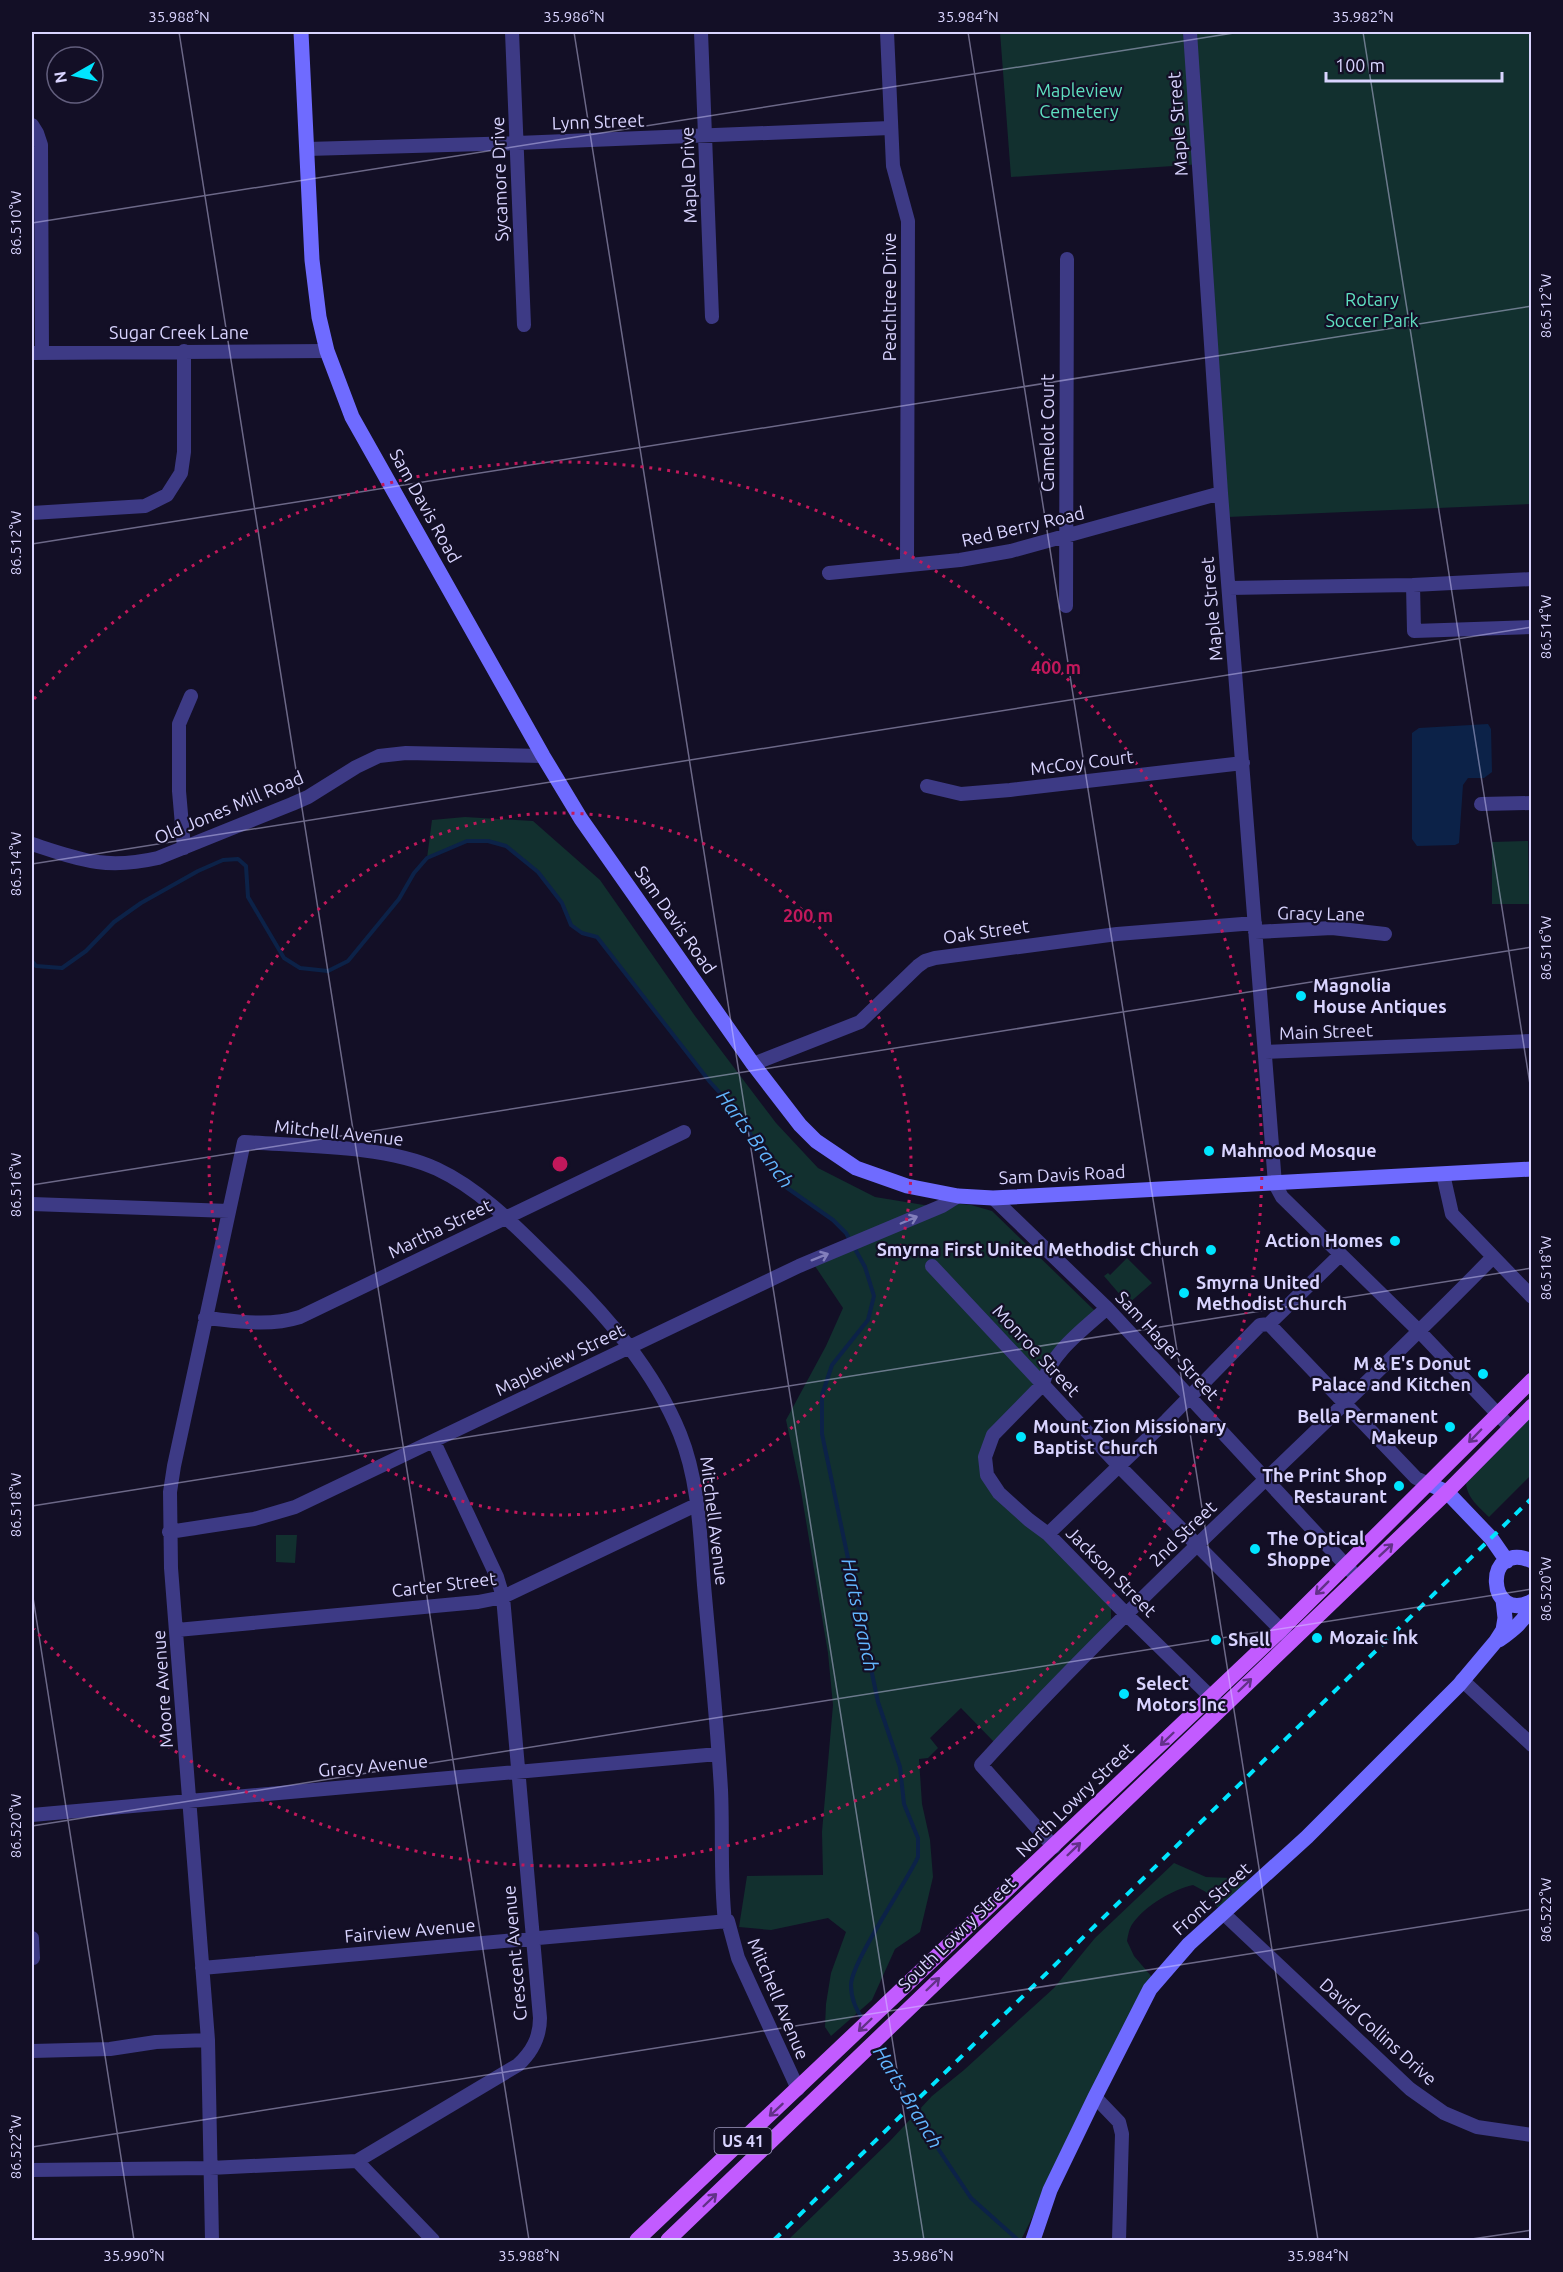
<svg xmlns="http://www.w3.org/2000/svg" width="1563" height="2272" font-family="Ubuntu,sans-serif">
<rect width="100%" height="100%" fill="#130f26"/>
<!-- green -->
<path fill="#12302f" d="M 1000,32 L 1531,32 L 1531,504 L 1228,517 L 1202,164 L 1011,177 Z
M 465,817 L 533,821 L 600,880 L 695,1016 L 776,1123 L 818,1168 L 875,1197 L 930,1206 L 951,1203 L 971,1205 L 992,1211 L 1094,1310 L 1094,1315 L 1034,1387 L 992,1428 L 983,1471 L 1111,1605 L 1111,1620 L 995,1743 L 961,1708 L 930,1738 L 938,1748 L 928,1758 L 919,1759 L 922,1804 L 930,1840 L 933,1877 L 920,1932 L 895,1949 L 872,2000 L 831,2036 L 825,2027 L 826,2004 L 831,1973 L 846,1932 L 828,1918 L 771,1930 L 739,1927 L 747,1876 L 823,1875 L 822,1832 L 833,1705 L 828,1653 L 801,1491 L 786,1420 L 826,1346 L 843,1308 L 815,1266 L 852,1244 L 846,1233 L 833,1220 L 783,1185 L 768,1165 L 739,1114 L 710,1082 L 597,937 C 565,930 576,923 561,901 C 541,871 506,832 465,841 C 452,845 439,852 427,858 L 432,820 Z
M 1528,841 L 1529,904 L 1492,904 L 1492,842 Z
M 1127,1258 L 1152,1283 L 1128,1304 L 1104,1276 L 1108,1273 L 1110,1275 Z
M 1531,1416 L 1531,1475 L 1489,1517 C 1479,1507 1467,1498 1466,1483 Z
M 276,1535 L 297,1535 L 295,1563 L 276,1562 Z
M 1174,1863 L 1206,1877 L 1231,1878 L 1238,1885 L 1244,1879 L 1249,1881 L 1220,1907 L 1217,1907 L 1206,1892 L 1193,1885 C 1172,1890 1146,1905 1133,1923 C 1129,1928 1128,1936 1127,1941 L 1134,1956 L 1152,1977 L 1021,2240 L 788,2240 L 890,2141 L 932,2096 L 964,2070 L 1054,1988 L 1095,1938 Z"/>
<!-- water -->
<path fill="#0c2248" d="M 1488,724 L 1491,729 L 1492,772 L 1484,778 L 1468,778 L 1463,785 L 1459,843 L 1455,845 L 1417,846 L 1412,839 L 1412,733 L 1419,728 Z"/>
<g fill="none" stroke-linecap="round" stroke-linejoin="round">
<!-- stream -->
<path stroke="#0c2248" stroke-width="4" d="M 32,961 L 36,966 L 62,968 L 86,951 L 114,922 L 141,903 L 198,871 L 223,860 L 238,859 L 246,866 L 248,897 L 284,958 L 300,968 L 328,971 L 348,961 L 399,899 L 414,873 L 427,858 L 467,841 L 488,841 L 506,846 L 538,872 L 562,903 L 571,925 L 582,933 L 597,937 L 710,1082 L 739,1114 L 768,1165 L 783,1185 L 833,1220 L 846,1233 L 865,1267 L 874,1296 L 868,1320 L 832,1365 L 822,1395 L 822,1434 L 878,1702 L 900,1767 L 904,1804 L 918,1838 L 918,1857 C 906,1883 851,1963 851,1985 C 851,1999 856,2009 863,2020
M 877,2045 L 925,2129 L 971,2198 L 1018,2240"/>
<!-- street -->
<path stroke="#3d3a85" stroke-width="14" d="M 512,32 L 524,325
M 701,32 L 712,317
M 887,32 L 893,166 L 908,221 L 907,565
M 1190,32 L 1221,493 L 1275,1184 L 1282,1197 L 1420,1332 L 1510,1427
M 32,125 L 37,133 L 41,145 L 42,352
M 307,149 L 517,143 L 890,128
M 32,353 L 327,351
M 32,513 L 145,506 L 167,495 L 181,473 L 184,452 L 184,351
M 829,573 L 960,560 L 1011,551 L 1221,493
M 1532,579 L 1413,585 L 1414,631 L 1532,627
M 1229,588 L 1413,585
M 1066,606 L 1067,259
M 927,786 L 961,794 L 1010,790 L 1243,763
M 1481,804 L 1532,803
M 32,844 C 81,860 105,870 158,858 L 292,804 L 308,797 L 356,767 L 379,756 L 406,753 L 543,756
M 184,848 L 179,791 L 179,724 L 191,696
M 1255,932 L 1332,928 L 1385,934
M 1265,1052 L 1532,1041
M 753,1064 L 860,1022 L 918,966 L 925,961 L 935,958 L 1117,934 L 1255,923
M 1443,1174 L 1452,1214 L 1532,1297
M 993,1198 L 1107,1308 L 1353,1573
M 32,1204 L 229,1211
M 932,1266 L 1119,1466 L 1288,1637
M 1107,1308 C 1085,1328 1049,1354 1043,1384 L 993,1435 L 985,1457 L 987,1475 L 999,1493 L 1029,1520 L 1048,1534 L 1126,1614 L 1218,1704
M 205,1318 C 237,1321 268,1327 300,1317 L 684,1132
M 1269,1324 L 1416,1478 L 1429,1484
M 169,1532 L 254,1519 L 295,1507 L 799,1266 L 942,1206 L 958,1196
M 1048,1534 L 1167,1420 L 1260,1325 L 1269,1324 L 1340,1255
M 177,1630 L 478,1602 L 503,1597 L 696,1505
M 1462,1680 L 1532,1745
M 32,1815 L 718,1754
M 1054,1847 L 981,1765 C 1143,1587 1325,1429 1493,1257
M 1223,1913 L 1410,2089 L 1444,2113 L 1477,2127 L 1532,2135
M 32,1938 L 33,1958
M 202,1968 L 728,1921 L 738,1958 L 798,2089
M 32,2051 L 110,2049 L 156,2042 L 208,2040
M 1095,2097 L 1119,2122 L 1122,2134 L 1119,2240
M 357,2161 L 433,2240
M 32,2170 L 210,2168 L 357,2161 L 518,2065 C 532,2052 540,2038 540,2018 L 503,1597 L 497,1577 L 434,1442
M 212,2240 L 208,2040 L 171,1568 L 170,1492 L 174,1466 L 244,1142 C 301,1146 386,1145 437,1169 C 484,1191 522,1233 559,1269 C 607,1316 654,1370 680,1434 C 699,1481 700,1534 704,1585 C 710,1653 717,1721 721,1790 C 723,1834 720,1878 725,1922"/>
<!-- secondary -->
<path stroke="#6f6bff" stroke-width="15" d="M 301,32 L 312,260 L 319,317 L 327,351 L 352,417 L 543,756 L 581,819 L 753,1064 L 800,1125 L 816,1141 L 856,1168 L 907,1186 L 958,1196 L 993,1198 L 1532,1169
M 1429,1484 L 1447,1492 L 1491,1538 L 1507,1561
M 1532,1561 C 1482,1539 1487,1626 1532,1601
M 1499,1640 C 1513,1630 1525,1621 1532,1604
M 1033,2240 L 1050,2190 L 1095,2097 L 1150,1989 L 1189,1944 L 1307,1837 L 1459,1685 L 1496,1641 L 1503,1630 L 1505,1618 L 1503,1600"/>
<!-- primary -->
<path stroke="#c25bff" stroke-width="15" d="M 637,2240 L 1281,1630 L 1532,1380
M 668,2240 L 1447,1492 L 1532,1406"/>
<!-- rail -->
<path stroke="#00e5ff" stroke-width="4" stroke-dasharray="9 8" stroke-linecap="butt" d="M 774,2240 L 1532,1498"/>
</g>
<!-- one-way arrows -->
<defs><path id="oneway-shaft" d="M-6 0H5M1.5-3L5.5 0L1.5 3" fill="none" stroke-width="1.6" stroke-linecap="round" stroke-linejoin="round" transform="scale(1.5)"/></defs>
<g stroke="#837fbc">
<use href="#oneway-shaft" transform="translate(909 1220) rotate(-23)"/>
<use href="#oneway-shaft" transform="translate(820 1257) rotate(-22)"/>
</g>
<g stroke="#623188">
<use href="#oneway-shaft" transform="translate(1475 1436) rotate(134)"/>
<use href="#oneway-shaft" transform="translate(1386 1550) rotate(-43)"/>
<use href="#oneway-shaft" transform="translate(1322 1588) rotate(135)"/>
<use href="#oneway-shaft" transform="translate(1245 1685) rotate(-44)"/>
<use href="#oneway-shaft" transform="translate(1167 1739) rotate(136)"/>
<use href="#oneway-shaft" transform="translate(1074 1849) rotate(-44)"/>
<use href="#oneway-shaft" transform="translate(933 1984) rotate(-44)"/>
<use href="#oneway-shaft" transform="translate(865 2025) rotate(136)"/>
<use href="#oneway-shaft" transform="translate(776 2110) rotate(137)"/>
<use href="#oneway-shaft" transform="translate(710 2200) rotate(-44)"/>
</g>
<!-- ticks -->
<path fill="none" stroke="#d9d4ff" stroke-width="1.5" stroke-opacity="0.45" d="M 179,32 L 529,2240M 574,32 L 924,2240M 968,32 L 1318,2240M 1363,32 L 1532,1097M 32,223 L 1240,32M 32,544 L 1532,306M 32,864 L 1532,627M 32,1185 L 1532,947M 32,1506 L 1532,1268M 32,1591 L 134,2240M 32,1826 L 1532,1589M 32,2147 L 1532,1909M 1465,2240 L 1532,2230"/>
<!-- distance rings -->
<g fill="none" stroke="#c2185b" stroke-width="3" stroke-dasharray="3 6">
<circle cx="560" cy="1164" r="351"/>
<path d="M34 699A702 702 0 1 1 34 1629"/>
</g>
<!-- markers -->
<g fill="#00e5ff" stroke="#130f26" stroke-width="2">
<circle cx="1301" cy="996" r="6"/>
<circle cx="1209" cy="1151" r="6"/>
<circle cx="1395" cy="1241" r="6"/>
<circle cx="1211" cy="1250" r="6"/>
<circle cx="1184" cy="1293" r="6"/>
<circle cx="1483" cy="1374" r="6"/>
<circle cx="1450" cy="1427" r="6"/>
<circle cx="1021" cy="1437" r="6"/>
<circle cx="1399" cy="1486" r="6"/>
<circle cx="1255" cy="1549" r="6"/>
<circle cx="1317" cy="1638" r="6"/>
<circle cx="1216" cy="1640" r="6"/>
<circle cx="1124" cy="1694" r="6"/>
</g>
<g text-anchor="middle" stroke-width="4.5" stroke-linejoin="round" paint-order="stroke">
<!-- shield labels -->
<rect fill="#130f26" stroke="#9e99be" stroke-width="1.5" x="714.5" y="2128" width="57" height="26" rx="4.5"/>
<g font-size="16" font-weight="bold" fill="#d9d4ff">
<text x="743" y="2147">US 41</text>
</g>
<!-- park labels -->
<g font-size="18" fill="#5fe0c0" stroke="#130f26">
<text x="1079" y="97">Mapleview<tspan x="1079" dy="21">Cemetery</tspan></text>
<text x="1372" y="306">Rotary<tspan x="1372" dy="21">Soccer Park</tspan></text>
</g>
<!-- street labels -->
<g font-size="18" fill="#d9d4ff" stroke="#130f26">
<text transform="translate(598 122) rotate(-2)" y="6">Lynn Street</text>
<text transform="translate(1178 124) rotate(-94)" y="6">Maple Street</text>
<text transform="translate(689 175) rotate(-92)" y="6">Maple Drive</text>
<text transform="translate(500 179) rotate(-92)" y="6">Sycamore Drive</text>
<text transform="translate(890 297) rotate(-90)" y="6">Peachtree Drive</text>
<text x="179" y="339">Sugar Creek Lane</text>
<text transform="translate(1048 433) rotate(-90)" y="6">Camelot Court</text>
<text transform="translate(425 506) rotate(61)" y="6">Sam Davis Road</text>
<text transform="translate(1023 527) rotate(-13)" y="6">Red Berry Road</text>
<text transform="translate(1212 609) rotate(-95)" y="6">Maple Street</text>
<text transform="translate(1082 763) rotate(-7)" y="6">McCoy Court</text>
<text transform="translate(229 808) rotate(-23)" y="6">Old Jones Mill Road</text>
<text transform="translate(1321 914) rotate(1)" y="6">Gracy Lane</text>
<text transform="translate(675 920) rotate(55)" y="6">Sam Davis Road</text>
<text transform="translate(986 932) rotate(-8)" y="6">Oak Street</text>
<text transform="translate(1326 1032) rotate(-2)" y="6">Main Street</text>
<text transform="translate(339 1133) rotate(6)" y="6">Mitchell Avenue</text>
<text transform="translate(1062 1175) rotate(-3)" y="6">Sam Davis Road</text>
<text transform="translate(440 1229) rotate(-26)" y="6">Martha Street</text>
<text transform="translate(1167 1346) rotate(47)" y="6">Sam Hager Street</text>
<text transform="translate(1036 1351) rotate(47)" y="6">Monroe Street</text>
<text transform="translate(560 1360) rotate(-26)" y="6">Mapleview Street</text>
<text transform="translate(714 1521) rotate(83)" y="6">Mitchell Avenue</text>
<text transform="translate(1183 1534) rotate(-44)" y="6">2nd Street</text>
<text transform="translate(1111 1572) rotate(45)" y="6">Jackson Street</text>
<text transform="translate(444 1585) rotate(-7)" y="6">Carter Street</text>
<text transform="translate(163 1689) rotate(-94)" y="6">Moore Avenue</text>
<text transform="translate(373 1766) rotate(-5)" y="6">Gracy Avenue</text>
<text transform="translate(1075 1800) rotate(-44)" y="6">North Lowry Street</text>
<text transform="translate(1212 1899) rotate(-42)" y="6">Front Street</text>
<text transform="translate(410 1931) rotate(-5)" y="6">Fairview Avenue</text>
<text transform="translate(957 1934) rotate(-44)" y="6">South Lowry Street</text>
<text transform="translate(515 1953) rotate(-95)" y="6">Crescent Avenue</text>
<text transform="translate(778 1999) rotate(67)" y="6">Mitchell Avenue</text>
<text transform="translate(1378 2032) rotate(42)" y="6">David Collins Drive</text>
</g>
<!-- poi labels -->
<g font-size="18" font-weight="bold" fill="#d9d4ff" stroke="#130f26" text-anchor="start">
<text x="1313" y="992">Magnolia<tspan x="1313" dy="21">House Antiques</tspan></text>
<text x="1221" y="1157">Mahmood Mosque</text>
<text x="1383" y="1247" text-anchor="end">Action Homes</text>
<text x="1199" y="1256" text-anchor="end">Smyrna First United Methodist Church</text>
<text x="1196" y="1289">Smyrna United<tspan x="1196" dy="21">Methodist Church</tspan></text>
<text x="1471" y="1370" text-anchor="end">M &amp; E's Donut<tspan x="1471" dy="21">Palace and Kitchen</tspan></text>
<text x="1438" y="1423" text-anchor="end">Bella Permanent<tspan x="1438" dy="21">Makeup</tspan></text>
<text x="1033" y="1433">Mount Zion Missionary<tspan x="1033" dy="21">Baptist Church</tspan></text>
<text x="1387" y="1482" text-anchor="end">The Print Shop<tspan x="1387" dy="21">Restaurant</tspan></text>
<text x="1267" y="1545">The Optical<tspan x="1267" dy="21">Shoppe</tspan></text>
<text x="1329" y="1644">Mozaic Ink</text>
<text x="1228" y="1646">Shell</text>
<text x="1136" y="1690">Select<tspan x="1136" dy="21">Motors Inc</tspan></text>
</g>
<!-- water labels -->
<g font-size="20" font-style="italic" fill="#62b6ff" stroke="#130f26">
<text transform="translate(755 1139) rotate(54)" y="7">Harts Branch</text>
<text transform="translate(860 1615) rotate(78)" y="7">Harts Branch</text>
<text transform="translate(908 2097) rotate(59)" y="7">Harts Branch</text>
</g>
</g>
<circle cx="560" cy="1164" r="9" fill="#c2185b" stroke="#130f26" stroke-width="3"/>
<g font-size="18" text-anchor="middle" font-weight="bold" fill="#c2185b" stroke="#130f26" stroke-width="4.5" stroke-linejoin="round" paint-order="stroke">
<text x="1056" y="674">400 m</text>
<text x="808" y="922">200 m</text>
</g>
<!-- border -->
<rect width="1563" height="2272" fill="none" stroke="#130f26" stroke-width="66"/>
<!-- north arrow -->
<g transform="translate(75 75) rotate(261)"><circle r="28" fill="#130f26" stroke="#625e7d" stroke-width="1.5"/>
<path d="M0-4.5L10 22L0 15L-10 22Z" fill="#00e5ff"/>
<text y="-9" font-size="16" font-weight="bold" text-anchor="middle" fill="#d9d4ff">N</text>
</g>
<!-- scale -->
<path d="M1326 72v9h176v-9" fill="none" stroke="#d9d4ff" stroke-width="3"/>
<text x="1335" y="72" font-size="18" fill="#d9d4ff" stroke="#130f26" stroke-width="4.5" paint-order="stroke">100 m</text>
<rect x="33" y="33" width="1497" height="2206" fill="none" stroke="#d9d4ff" stroke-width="2"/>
<g font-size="15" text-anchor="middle" fill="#d9d4ff">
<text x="179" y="22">35.988°N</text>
<text x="574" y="22">35.986°N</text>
<text x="968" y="22">35.984°N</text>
<text x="1363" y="22">35.982°N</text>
<text transform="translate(16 223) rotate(-90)" y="5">86.510°W</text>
<text transform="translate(1546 306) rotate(-90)" y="5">86.512°W</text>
<text transform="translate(16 543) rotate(-90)" y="5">86.512°W</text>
<text transform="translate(1546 627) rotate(-90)" y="5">86.514°W</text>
<text transform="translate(16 864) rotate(-90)" y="5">86.514°W</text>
<text transform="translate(1546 948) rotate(-90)" y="5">86.516°W</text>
<text transform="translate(16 1185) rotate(-90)" y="5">86.516°W</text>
<text transform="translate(1546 1268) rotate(-90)" y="5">86.518°W</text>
<text transform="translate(16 1505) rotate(-90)" y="5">86.518°W</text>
<text transform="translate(1546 1589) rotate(-90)" y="5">86.520°W</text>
<text transform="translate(16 1826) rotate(-90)" y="5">86.520°W</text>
<text transform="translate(1546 1910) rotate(-90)" y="5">86.522°W</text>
<text transform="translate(16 2147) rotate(-90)" y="5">86.522°W</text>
<text x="134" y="2261">35.990°N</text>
<text x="529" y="2261">35.988°N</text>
<text x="923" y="2261">35.986°N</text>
<text x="1318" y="2261">35.984°N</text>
</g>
</svg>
